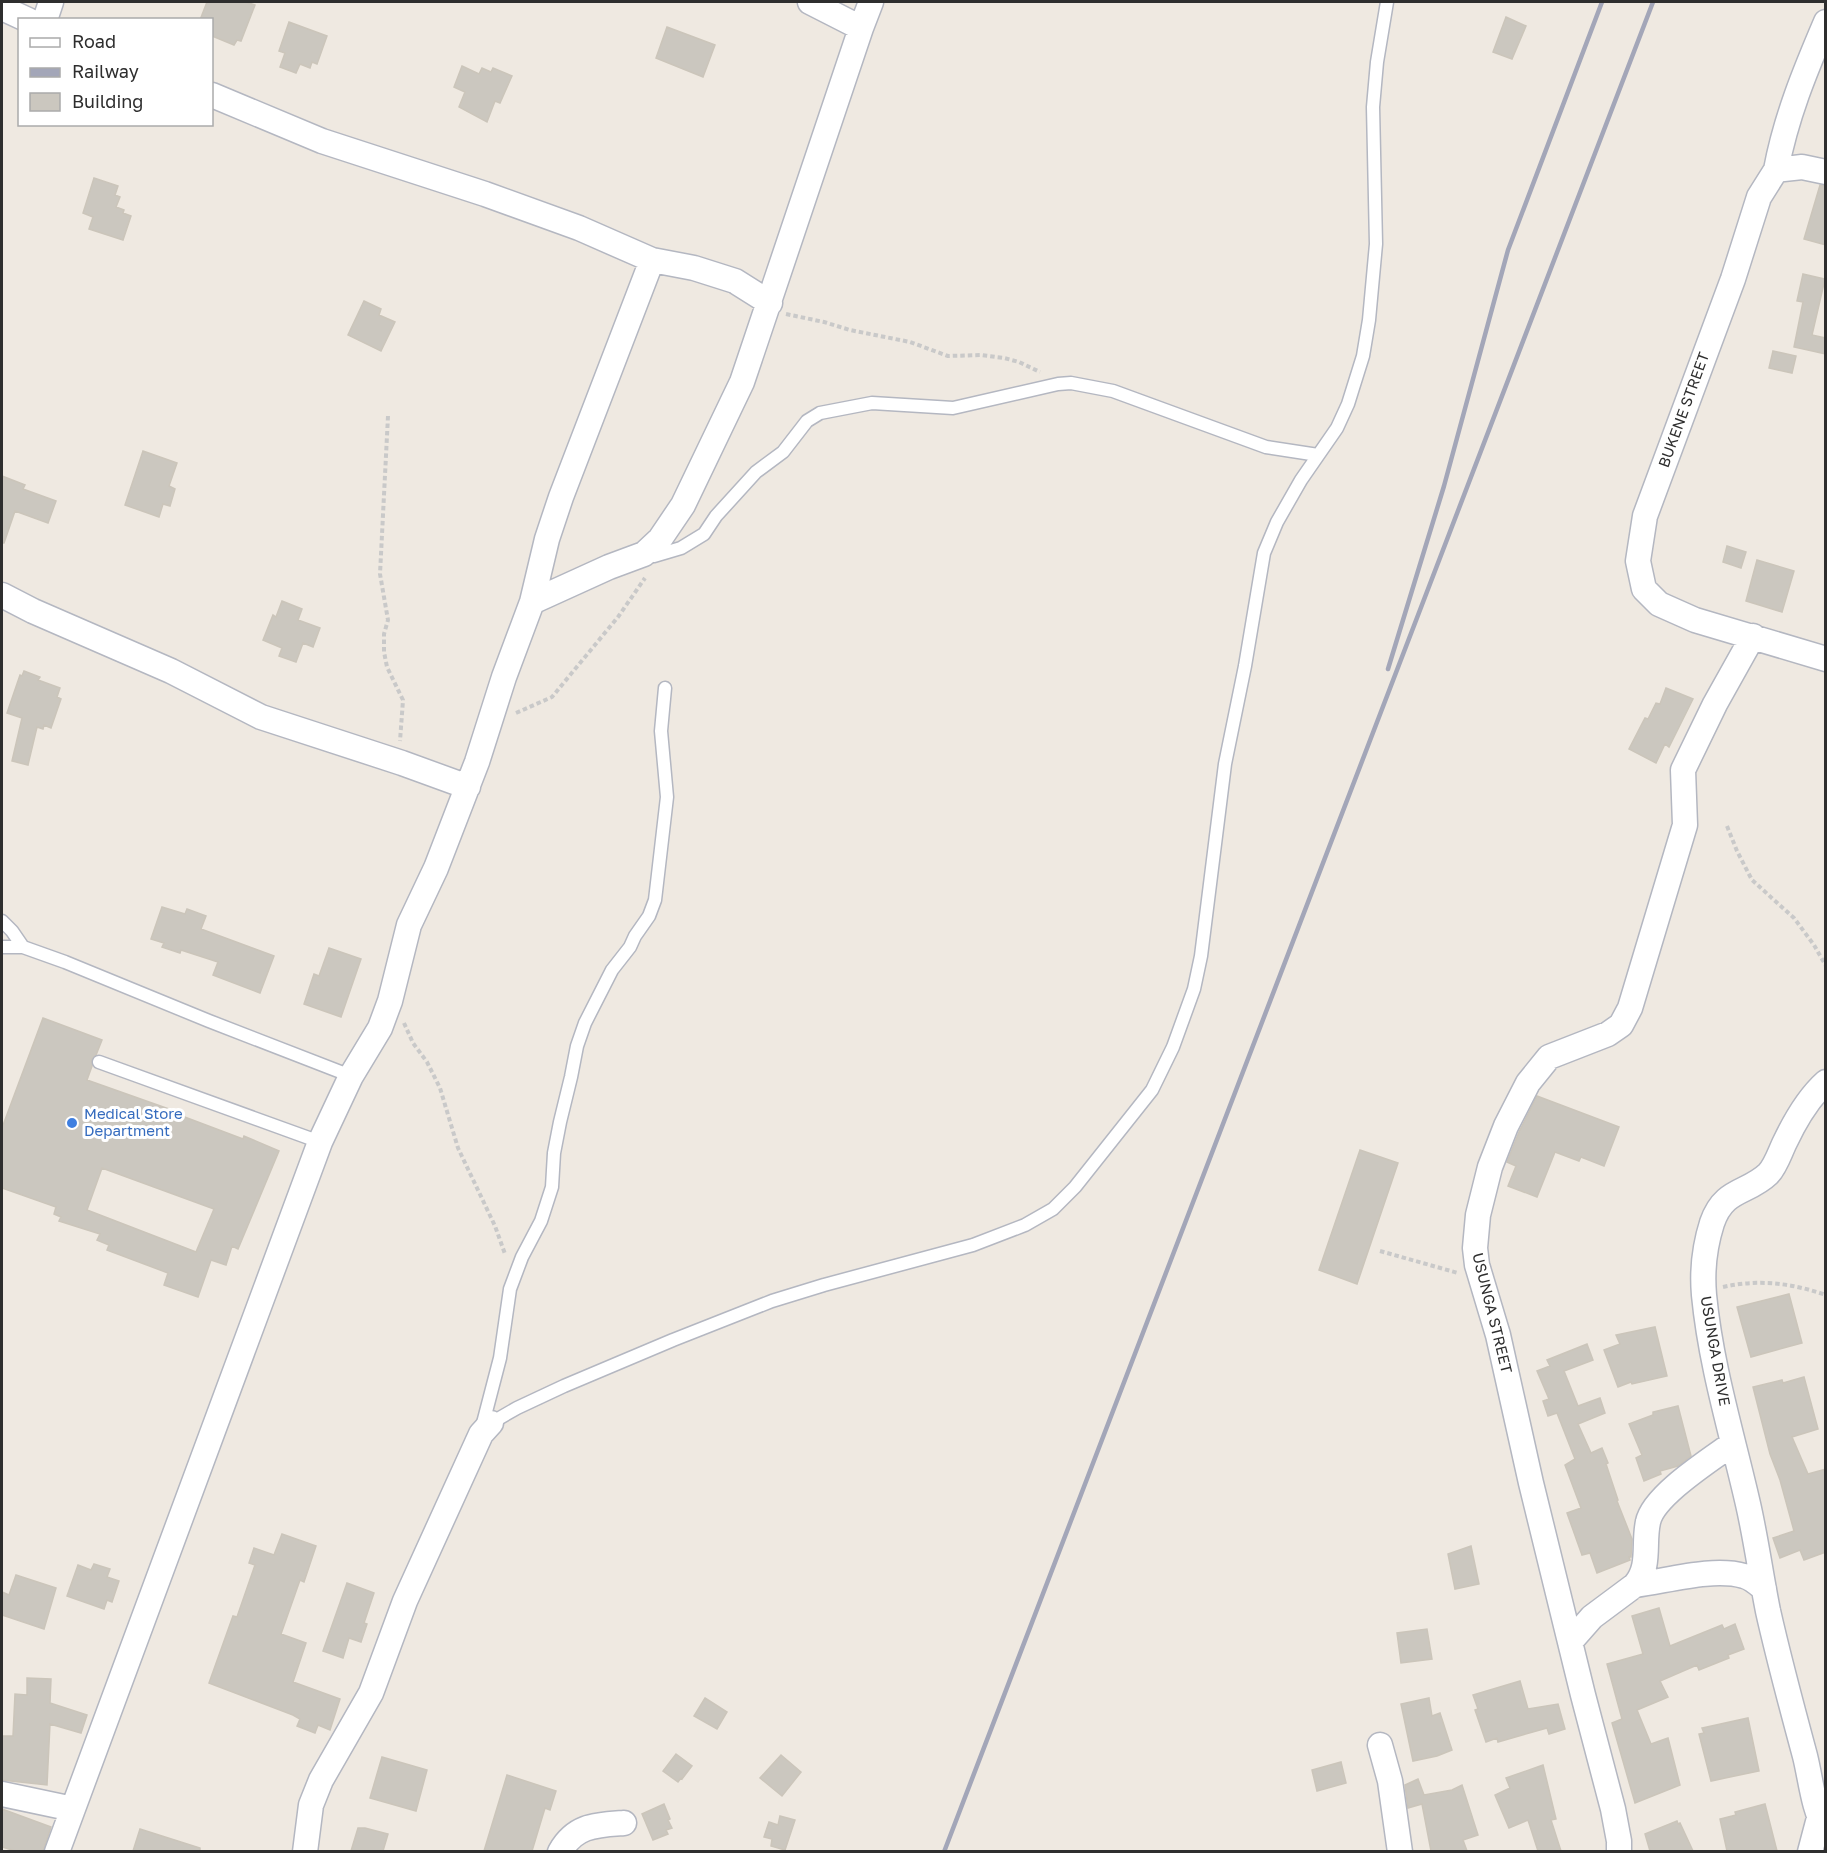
<svg xmlns="http://www.w3.org/2000/svg" width="1827" height="1853" font-family="'Golos Text',sans-serif">
<rect width="100%" height="100%" fill="#efe9e1"/>
<!-- building -->
<path fill="#cbc7bf" stroke="#cbc5ba" stroke-width="1.5" fill-rule="evenodd" d="M 207,2 L 246,2 L 255,5 L 241,41 L 237,40 L 234,45 L 212,36 L 212,20 L 200,20 Z
M 1506,17 L 1526,26 L 1512,59 L 1493,52 Z
M 289,22 L 327,36 L 317,64 L 312,62 L 310,68 L 300,64 L 296,73 L 280,67 L 285,53 L 279,51 Z
M 667,27 L 715,45 L 703,77 L 656,58 Z
M 462,66 L 479,74 L 482,68 L 491,72 L 493,68 L 512,76 L 500,103 L 495,101 L 487,122 L 459,107 L 465,92 L 454,87 Z
M 94,178 L 118,186 L 115,195 L 120,197 L 116,207 L 124,210 L 123,213 L 131,216 L 123,240 L 89,229 L 93,217 L 83,213 Z
M 1820,185 L 1826,186 L 1826,245 L 1804,239 Z
M 1803,274 L 1825,279 L 1812,335 L 1826,338 L 1826,354 L 1794,347 L 1803,302 L 1797,301 Z
M 364,301 L 381,309 L 379,315 L 395,322 L 381,351 L 348,335 Z
M 1773,351 L 1796,356 L 1792,373 L 1769,368 Z
M 143,451 L 177,463 L 169,486 L 175,489 L 170,506 L 163,504 L 159,517 L 125,505 Z
M 2,476 L 25,485 L 23,489 L 56,501 L 48,523 L 15,511 L 4,543 L 2,543 Z
M 1727,546 L 1746,552 L 1741,568 L 1723,562 Z
M 1757,560 L 1794,571 L 1782,612 L 1746,601 Z
M 282,601 L 302,609 L 298,620 L 320,628 L 313,647 L 303,643 L 296,662 L 279,656 L 282,648 L 263,640 L 273,615 L 276,617 Z
M 24,671 L 40,677 L 38,680 L 60,688 L 57,697 L 61,699 L 51,728 L 44,725 L 43,729 L 37,727 L 28,765 L 12,761 L 22,718 L 7,713 L 20,675 L 22,676 Z
M 1666,688 L 1693,699 L 1669,747 L 1665,744 L 1656,763 L 1629,749 L 1645,718 L 1648,719 L 1656,703 L 1660,704 Z
M 162,907 L 185,914 L 187,909 L 206,916 L 201,929 L 274,956 L 260,993 L 213,975 L 218,962 L 181,950 L 180,953 L 162,947 L 164,943 L 151,939 Z
M 329,948 L 361,959 L 341,1017 L 304,1004 L 314,974 L 319,976 Z
M 43,1018 L 102,1040 L 96,1055 L 92,1059 L 92,1066 L 87,1080 L 183,1114 L 182,1116 L 243,1139 L 244,1136 L 279,1151 L 238,1249 L 232,1246 L 226,1265 L 211,1260 L 198,1297 L 164,1285 L 168,1273 L 107,1250 L 109,1245 L 97,1240 L 100,1234 L 59,1221 L 61,1217 L 54,1214 L 56,1207 L 2,1188 L 2,1128 ZM 102,1168 L 214,1209 L 196,1252 L 87,1210 Z
M 1537,1096 L 1619,1127 L 1604,1166 L 1581,1157 L 1579,1161 L 1555,1152 L 1537,1197 L 1508,1186 L 1516,1166 L 1507,1162 L 1519,1132 Z
M 1360,1150 L 1398,1163 L 1357,1284 L 1319,1270 Z
M 1789,1294 L 1802,1343 L 1751,1357 L 1737,1307 Z
M 1655,1327 L 1667,1376 L 1632,1384 L 1631,1382 L 1618,1387 L 1604,1350 L 1620,1344 L 1616,1335 Z
M 1587,1344 L 1593,1360 L 1564,1371 L 1578,1406 L 1600,1398 L 1605,1413 L 1578,1424 L 1591,1453 L 1602,1448 L 1608,1463 L 1606,1464 L 1618,1500 L 1617,1501 L 1632,1539 L 1631,1557 L 1629,1557 L 1630,1560 L 1597,1573 L 1590,1553 L 1582,1555 L 1567,1513 L 1581,1508 L 1565,1465 L 1575,1459 L 1557,1413 L 1548,1416 L 1543,1401 L 1549,1399 L 1537,1371 L 1550,1366 L 1547,1360 Z
M 1804,1377 L 1818,1429 L 1792,1437 L 1808,1474 L 1826,1469 L 1826,1552 L 1804,1560 L 1800,1550 L 1780,1558 L 1773,1538 L 1794,1531 L 1780,1480 L 1770,1454 L 1753,1387 L 1782,1380 L 1783,1383 Z
M 1678,1406 L 1691,1456 L 1678,1466 L 1660,1471 L 1661,1474 L 1644,1481 L 1636,1458 L 1642,1455 L 1629,1424 L 1653,1415 L 1653,1412 Z
M 282,1534 L 316,1546 L 304,1582 L 300,1580 L 281,1634 L 306,1643 L 293,1682 L 340,1699 L 330,1730 L 318,1725 L 315,1733 L 297,1726 L 300,1719 L 293,1715 L 209,1683 L 233,1616 L 237,1617 L 255,1565 L 249,1563 L 254,1548 L 274,1555 Z
M 1471,1546 L 1479,1584 L 1455,1589 L 1448,1554 Z
M 94,1564 L 110,1569 L 107,1577 L 119,1581 L 112,1602 L 107,1600 L 104,1609 L 67,1596 L 78,1565 L 91,1570 Z
M 16,1575 L 56,1588 L 44,1629 L 2,1615 L 2,1592 L 9,1595 Z
M 347,1583 L 374,1593 L 364,1623 L 367,1624 L 361,1642 L 349,1638 L 343,1658 L 323,1651 Z
M 1659,1608 L 1670,1646 L 1722,1625 L 1724,1629 L 1735,1624 L 1744,1649 L 1728,1655 L 1729,1658 L 1699,1670 L 1697,1665 L 1660,1681 L 1668,1697 L 1637,1710 L 1651,1744 L 1668,1738 L 1680,1785 L 1635,1803 L 1612,1723 L 1622,1719 L 1607,1664 L 1643,1654 L 1632,1616 Z
M 1427,1629 L 1432,1659 L 1401,1663 L 1397,1633 Z
M 27,1678 L 51,1679 L 50,1703 L 87,1715 L 81,1733 L 50,1724 L 47,1785 L 2,1780 L 2,1736 L 13,1736 L 15,1694 L 27,1695 Z
M 1520,1681 L 1528,1709 L 1558,1704 L 1565,1729 L 1549,1734 L 1547,1728 L 1498,1742 L 1497,1738 L 1486,1742 L 1475,1710 L 1478,1709 L 1473,1695 Z
M 705,1698 L 727,1712 L 717,1729 L 694,1716 Z
M 1429,1698 L 1432,1716 L 1440,1713 L 1452,1750 L 1437,1756 L 1413,1761 L 1401,1704 Z
M 1748,1718 L 1759,1771 L 1711,1781 L 1699,1734 L 1704,1733 L 1702,1728 Z
M 676,1754 L 692,1766 L 682,1779 L 681,1778 L 678,1782 L 663,1771 Z
M 781,1755 L 801,1772 L 782,1796 L 760,1778 Z
M 382,1757 L 427,1770 L 416,1811 L 370,1798 Z
M 1341,1762 L 1346,1783 L 1317,1791 L 1312,1770 Z
M 1543,1765 L 1556,1819 L 1551,1820 L 1561,1851 L 1538,1851 L 1528,1820 L 1509,1828 L 1495,1795 L 1510,1788 L 1506,1778 Z
M 507,1775 L 556,1791 L 550,1810 L 545,1808 L 532,1851 L 484,1851 Z
M 1418,1779 L 1424,1795 L 1452,1790 L 1462,1785 L 1478,1835 L 1463,1840 L 1467,1851 L 1431,1851 L 1422,1804 L 1408,1808 L 1405,1785 Z
M 664,1804 L 670,1819 L 668,1820 L 672,1828 L 666,1830 L 668,1834 L 653,1840 L 642,1814 Z
M 1765,1804 L 1777,1851 L 1727,1851 L 1720,1819 L 1736,1815 L 1735,1812 Z
M 2,1809 L 51,1827 L 43,1851 L 15,1851 L 2,1847 Z
M 780,1816 L 795,1820 L 785,1850 L 771,1846 L 772,1839 L 764,1837 L 769,1822 L 778,1825 Z
M 1677,1821 L 1678,1824 L 1680,1823 L 1693,1851 L 1650,1851 L 1645,1834 Z
M 358,1828 L 365,1828 L 388,1834 L 383,1851 L 351,1851 Z
M 140,1829 L 200,1848 L 200,1851 L 133,1851 Z"/>
<g fill="none" stroke-linecap="round" stroke-linejoin="round">
<!-- lane casing -->
<g stroke="#b4b7c1" stroke-width="15">
<path id="lane" d="M 654,556 L 681,548 L 704,534 L 716,516 L 756,472 L 783,452 L 807,421 L 820,413 L 872,403 L 953,408 L 1058,384 L 1071,383 L 1113,391 L 1266,447 L 1318,455
M 2,921 L 12,931 L 23,947
M 2,947 L 23,947 L 65,962 L 209,1021 L 351,1076
M 99,1062 L 320,1142
M 491,1423 L 517,1408 L 564,1386 L 673,1340 L 772,1301 L 824,1285 L 973,1245 L 1025,1225 L 1053,1209 L 1075,1187 L 1152,1090 L 1173,1047 L 1194,989 L 1201,956 L 1225,764 L 1245,666 L 1264,553 L 1277,522 L 1301,480 L 1337,428 L 1348,404 L 1363,356 L 1369,320 L 1376,244 L 1373,107 L 1377,62 L 1387,2
M 482,1427 L 500,1358 L 510,1289 L 522,1257 L 541,1221 L 552,1187 L 554,1153 L 560,1122 L 571,1077 L 577,1046 L 585,1023 L 612,970 L 630,947 L 635,936 L 649,916 L 655,900 L 667,797 L 661,731 L 665,688"/>
</g>
<!-- street casing -->
<g stroke="#b4b7c1" stroke-width="27">
<path id="street" d="M 810,2 L 861,28
M 2,8 L 28,20
M 45,20 L 51,2
M 212,95 L 322,141 L 485,194 L 579,228 L 652,260 L 694,268 L 735,281 L 770,303
M 1776,170 C 1786,117 1805,71 1826,22
M 1826,172 L 1802,167 L 1776,170 L 1759,197 L 1733,279 L 1645,516 L 1638,561 L 1644,589 L 1659,604 L 1695,620 L 1826,659
M 2,595 L 33,611 L 171,671 L 261,717 L 402,763 L 468,787
M 532,602 L 609,567 L 644,554 L 660,539 L 683,505 L 742,382 L 861,28 L 871,2
M 1826,1082 C 1808,1098 1795,1121 1785,1142 C 1780,1152 1776,1166 1768,1174 C 1747,1194 1724,1188 1712,1223 C 1705,1245 1702,1272 1704,1295 C 1711,1367 1732,1434 1748,1504 C 1756,1539 1761,1576 1768,1611 C 1779,1660 1792,1708 1805,1756 C 1811,1780 1813,1809 1826,1830
M 1635,1585 C 1667,1581 1713,1567 1744,1576 C 1752,1578 1758,1584 1764,1589
M 1570,1642 L 1592,1617 L 1635,1585 C 1651,1566 1643,1544 1648,1522 C 1653,1496 1710,1460 1732,1444
M 1380,1745 L 1390,1781 L 1400,1852
M 2,1794 L 73,1809
M 57,1852 L 320,1142 L 351,1076 L 380,1028 L 390,1001 L 409,925 L 436,868 L 477,762 L 504,677 L 532,602 L 547,539 L 561,497 L 652,260
M 305,1852 L 311,1805 L 321,1780 L 371,1693 L 405,1601 L 481,1434 L 491,1423
M 560,1852 C 575,1825 596,1825 624,1823
M 1619,1852 L 1619,1841 L 1613,1809 L 1583,1695 L 1531,1483 L 1498,1335 L 1477,1265 L 1475,1248 L 1478,1215 L 1490,1167 L 1506,1126 L 1528,1083 L 1549,1057 L 1608,1034 L 1621,1025 L 1630,1008 L 1685,825 L 1683,770 L 1715,704 L 1753,636
M 1810,1852 L 1819,1818"/>
</g>
<!-- path -->
<path stroke="#c9c9c9" stroke-width="4" stroke-dasharray="4.5 3" stroke-linecap="butt" d="M 786,314 L 824,322 L 850,330 L 910,342 L 948,356 L 981,355 L 1004,358 L 1019,362 L 1040,372
M 388,416 L 380,574 L 388,620 L 384,634 L 384,652 L 387,667 L 403,700 L 400,741
M 516,713 L 552,697 L 618,617 L 645,578
M 1727,826 L 1737,851 L 1752,880 L 1794,918 L 1814,945 L 1826,966
M 404,1023 L 413,1043 L 427,1062 L 440,1088 L 458,1148 L 495,1226 L 505,1254
M 1380,1251 L 1458,1273
M 1723,1287 C 1759,1279 1791,1283 1826,1295"/>
<!-- lane -->
<use href="#lane" stroke="#fff" stroke-width="12"/>
<!-- street -->
<use href="#street" stroke="#fff" stroke-width="24"/>
<!-- rail -->
<path stroke="#a3a6b8" stroke-width="4.5" d="M 1388,669 L 1444,486 L 1508,250 L 1602,2
M 944,1852 L 1653,2"/>
</g>
<!-- markers -->
<circle fill="#3f7fe0" stroke="#fff" stroke-width="2" cx="72" cy="1123" r="6"/>
<g text-anchor="middle" stroke-width="6" stroke-linejoin="round" paint-order="stroke">
<!-- street labels -->
<g font-size="15" fill="#2e2e2e" stroke="#fff">
<text transform="translate(1684 410) rotate(-70)" y="5">BUKENE STREET</text>
<text transform="translate(1492 1313) rotate(76)" y="5">USUNGA STREET</text>
<text transform="translate(1715 1351) rotate(80)" y="5">USUNGA DRIVE</text>
</g>
<!-- shop labels -->
<g font-size="15" fill="#366cbe" stroke="#fff" text-anchor="start">
<text x="84" y="1119">Medical Store<tspan x="84" dy="17">Department</tspan></text>
</g>
</g>
<!-- border -->
<rect width="1827" height="1853" fill="none" stroke="#2e2e2e" stroke-width="6"/>
<!-- legend -->
<rect x="18" y="18" width="195" height="108" fill="#ffffff" stroke="#ababab" stroke-width="1.5"/>
<rect x="30" y="38" width="30" height="9" fill="#ffffff" stroke="#ababab" stroke-width="1.5"/>
<text x="72" y="48" font-size="18" fill="#2e2e2e">Road</text>
<rect x="30" y="68" width="30" height="9" fill="#a3a6b8" stroke="#ababab" stroke-width="1.5"/>
<text x="72" y="78" font-size="18" fill="#2e2e2e">Railway</text>
<rect x="30" y="93" width="30" height="18" fill="#cbc7bf" stroke="#ababab" stroke-width="1.5"/>
<text x="72" y="108" font-size="18" fill="#2e2e2e">Building</text>
</svg>
